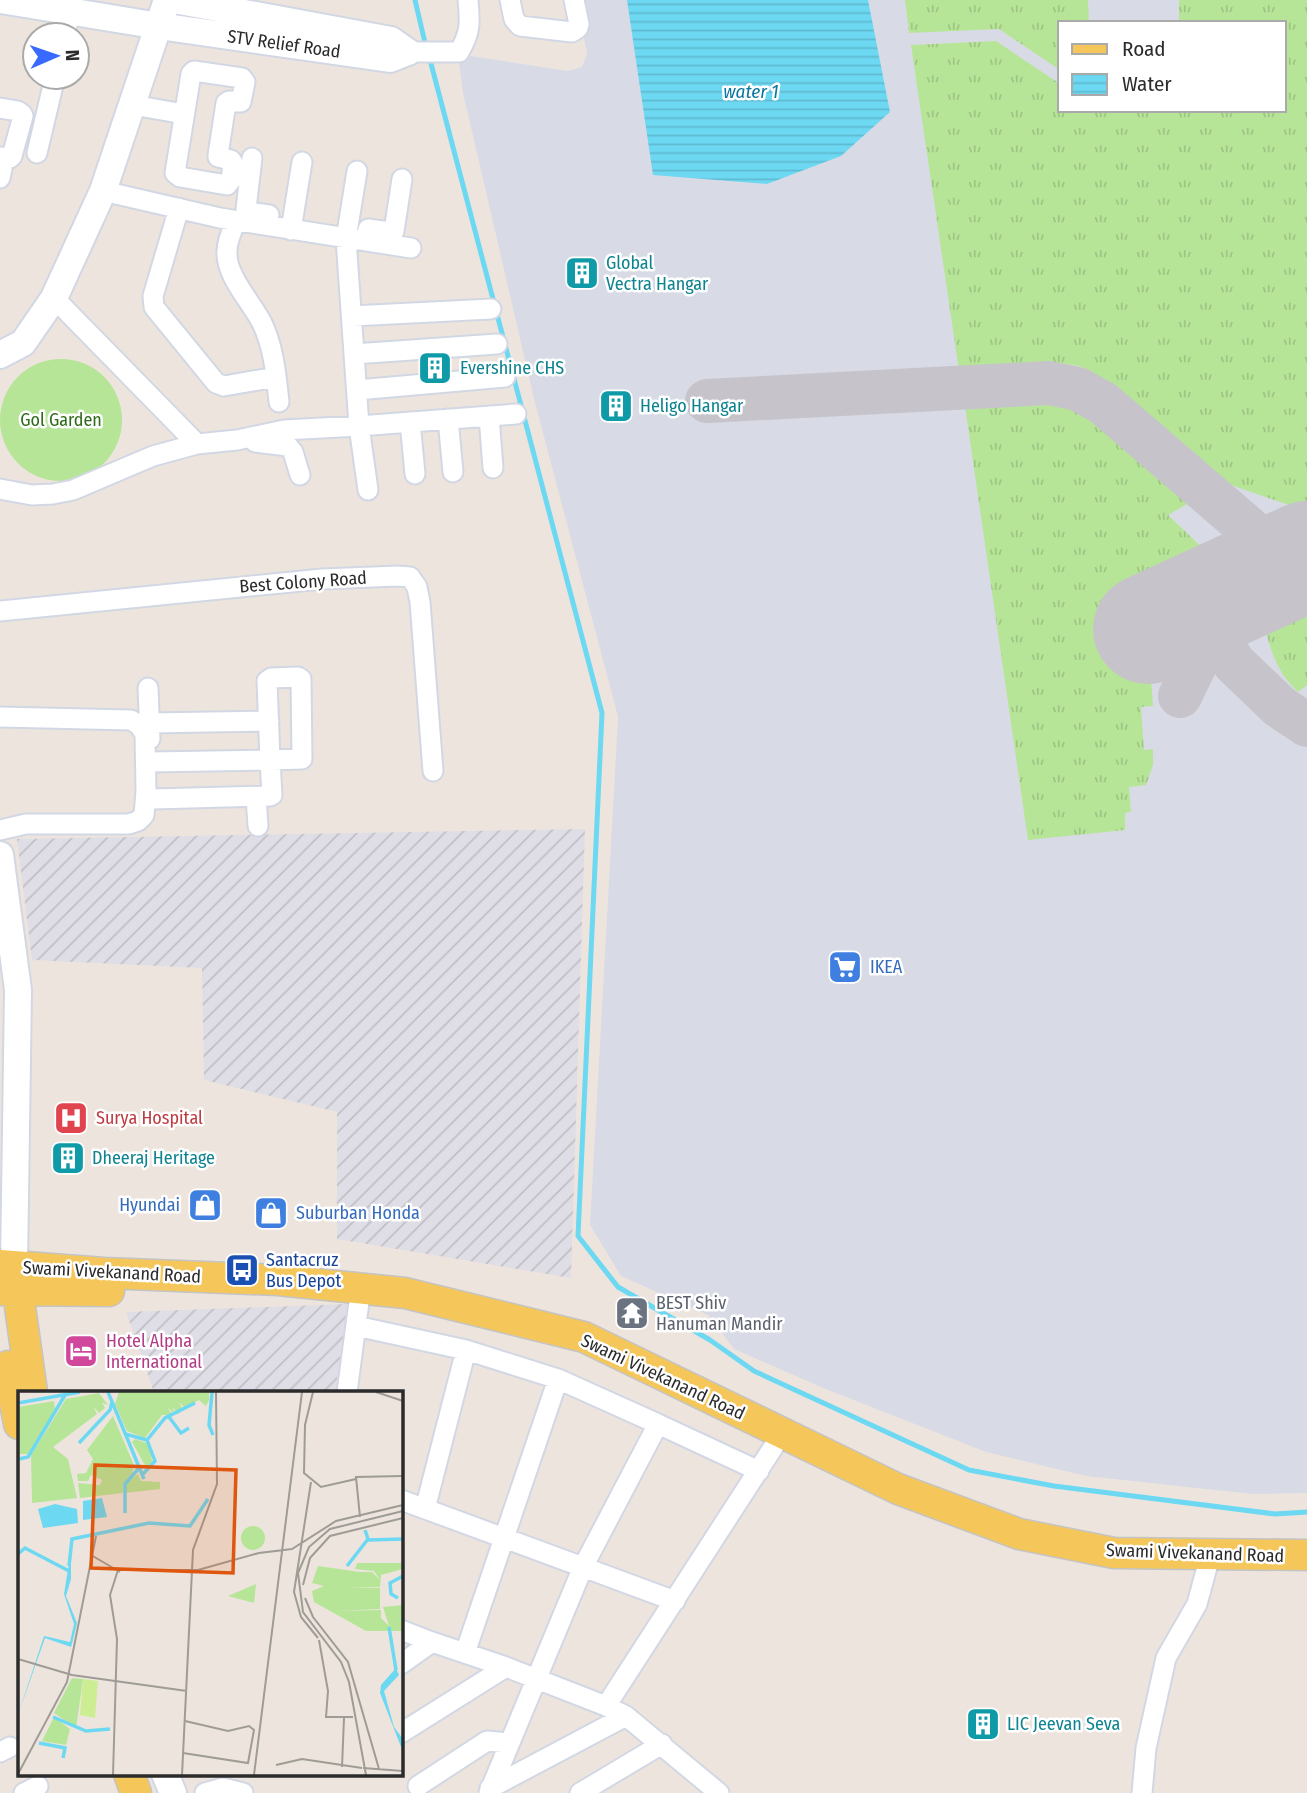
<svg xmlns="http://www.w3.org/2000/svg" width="1307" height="1793" font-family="'Fira Sans Condensed',sans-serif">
<defs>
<pattern id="industrial-furrows" width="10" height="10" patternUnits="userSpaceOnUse" patternTransform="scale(1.75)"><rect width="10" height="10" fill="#dfdee6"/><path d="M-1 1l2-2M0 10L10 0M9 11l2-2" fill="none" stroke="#c0bfc5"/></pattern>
<pattern id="grass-tufts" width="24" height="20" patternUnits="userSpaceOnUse" patternTransform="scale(1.75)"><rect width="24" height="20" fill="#b7e598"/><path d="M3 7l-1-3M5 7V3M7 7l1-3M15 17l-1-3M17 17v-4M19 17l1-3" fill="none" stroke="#9ec583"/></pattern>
<pattern id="water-rules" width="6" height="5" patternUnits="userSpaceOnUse" patternTransform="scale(1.75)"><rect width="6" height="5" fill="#6dd8f2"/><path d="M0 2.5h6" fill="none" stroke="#5fbad0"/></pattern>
</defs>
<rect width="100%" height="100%" fill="#ede5dd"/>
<!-- industrial -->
<path fill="url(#industrial-furrows)" d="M 585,829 L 571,1278 L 337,1239 L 337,1112 L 204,1080 L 202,968 L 32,960 L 17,839 Z
M 348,1304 L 335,1392 L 154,1392 L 126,1312 Z"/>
<!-- airport -->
<path fill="#d8dbe6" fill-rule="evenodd" d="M 577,0 L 1307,0 L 1307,1493 L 1252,1494 L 1086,1476 L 986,1452 L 823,1388 L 734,1349 L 708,1315 L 621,1276 L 590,1225 L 618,717 L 534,399 L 463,93 L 458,54 L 567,71 L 582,67 L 587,54 ZM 1060,23 L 1284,23 L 1284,110 L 1060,110 Z"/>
<!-- grass -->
<path fill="url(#grass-tufts)" d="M 905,0 L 1088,0 L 1089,23 L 1060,23 L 1060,70 L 999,29 L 909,33 Z
M 1179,0 L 1307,0 L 1307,506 L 1289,505 L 1222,482 L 1100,378 L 1079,366 L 1066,364 L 959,371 L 911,45 L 996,41 L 1060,84 L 1060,110 L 1284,110 L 1284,23 L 1179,23 Z
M 1035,391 L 1063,393 L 1097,408 L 1198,498 L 1168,515 L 1212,557 L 1119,600 L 1147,661 L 1151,677 L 1153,706 L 1141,707 L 1144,750 L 1153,749 L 1153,765 L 1146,785 L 1129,787 L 1131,812 L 1125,813 L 1125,830 L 1028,840 L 963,393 Z
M 1307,597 L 1307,685 L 1298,692 C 1294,688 1290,684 1287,680 C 1277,668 1261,631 1268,617 C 1272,608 1297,601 1307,597 Z"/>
<!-- park -->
<path fill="#b7e598" d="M0 420a61 61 0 1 1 122 0a61 61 0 1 1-122 0Z"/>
<!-- water -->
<path fill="url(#water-rules)" d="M 627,0 L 868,0 L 890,112 L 841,156 L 767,184 L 653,175 Z"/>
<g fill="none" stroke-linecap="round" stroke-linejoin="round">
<!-- stream -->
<path stroke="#6dd8f2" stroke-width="5" d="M 415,0 L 426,47
M 429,56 L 602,713 L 578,1236 L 618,1287 L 710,1340 L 754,1371 L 969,1470 L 1054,1486 L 1275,1514 L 1307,1512"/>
<!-- taxiway -->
<path stroke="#c6c4ca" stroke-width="44" d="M 707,401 L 1049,383 L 1078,389 L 1103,403 L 1290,564
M 1198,606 L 1234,663 L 1280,707 L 1307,725
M 1180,696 L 1198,659 L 1201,640 L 1198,606"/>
<!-- runway -->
<path stroke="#c6c4ca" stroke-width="110" d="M 1148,629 L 1307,556"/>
<!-- street casing -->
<g stroke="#d2d7e4" stroke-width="23">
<path id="street" d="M 510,0 L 514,19 L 520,26 L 572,32 L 578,28 L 579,24 L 574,0
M 65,35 L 70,11
M 408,52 L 459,52 C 471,32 470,22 468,0
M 194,71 L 242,78 L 245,82 L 241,102 L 229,101 L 226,103 L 218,155 L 218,157 L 231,160 L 233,163 L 231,180 L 227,185 L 180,177 L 175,173 L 191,74 Z
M 133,105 L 184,114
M 0,108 L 18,111 L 22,114 L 23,116 L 12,156 L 10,158 L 0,157
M 37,153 L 55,77
M 252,158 L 246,209 L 248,212 L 269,215
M 0,164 L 2,169 L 0,178
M 357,171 L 346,239 L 359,426 L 368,490
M 103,191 L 220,218 L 411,248
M 179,208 L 153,296 L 154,307 L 216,383 L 224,386 L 276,377
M 236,221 C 232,230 227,241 227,251 C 225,275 252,303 262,323 C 274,348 276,375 279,402
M 368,229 L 390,232 L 394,231 L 402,179
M 291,230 L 302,162
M 54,298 L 197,444 L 237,440 L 284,430 L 359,426 L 516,414
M 352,316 L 491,309
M 354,354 L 497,344
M 357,390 L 505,377
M 489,416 L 493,468
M 448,419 L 453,472
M 410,422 L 415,474
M 255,442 L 288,446 L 293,452 L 300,475
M 0,489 L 32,495 L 53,494 L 73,490 L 153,456 L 197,444
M 0,611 L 322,579 L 398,576 L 410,577 L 417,587 L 420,602 L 433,771
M 298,677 L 301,679 L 302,759 L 270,760 L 267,681 L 271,678 Z
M 148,688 L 150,739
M 0,717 L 131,720 L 139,725 L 145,734 L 146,791 L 144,815 L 138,821 L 129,824 L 26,824 L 0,830
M 149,723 L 269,721
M 151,762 L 270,760 L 272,795 L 270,796 L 152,799
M 256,797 L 258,826
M 356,1326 L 466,1350 L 558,1379 L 658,1424 L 583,1567 L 489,1793
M 347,1392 L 361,1287
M 658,1424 L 759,1471
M 401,1500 L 675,1601
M 425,1509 L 466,1350
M 401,1630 L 432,1642 L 506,1667 L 606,1706 L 626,1716 L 719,1793
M 465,1653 L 558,1379
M 401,1664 L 432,1642
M 606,1706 L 774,1446
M 401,1733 L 506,1667
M 0,1752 L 10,1747
M 418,1786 L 487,1741 L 509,1743
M 490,1788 L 626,1716
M 24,1793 L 38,1786
M 205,1793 L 223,1788 L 243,1793
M 580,1793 L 662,1744
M 1142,1793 L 1146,1748 L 1166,1658 L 1197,1604 L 1210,1556"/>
</g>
<!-- secondary casing -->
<g stroke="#d2d7e4" stroke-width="30">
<path id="secondary" d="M 1,0 L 159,26 L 390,59 L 408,52
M 174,0 L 391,40 L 408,52
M 0,355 L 23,343 L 54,298 L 103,191 L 167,0
M 0,855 L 18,990 L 14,1266
M 165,1774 L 173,1793"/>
</g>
<!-- primary casing -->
<g stroke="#c4c4c4" stroke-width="33">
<path id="primary" d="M 0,1265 L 104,1273 L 278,1280 L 405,1293 L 584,1337 L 898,1489 L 1019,1534 L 1114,1553 L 1307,1555
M 15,1271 L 32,1392
M 0,1290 L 109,1291
M 8,1366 L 19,1424
M 129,1774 L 136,1793"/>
</g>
<!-- street -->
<use href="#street" stroke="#fff" stroke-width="19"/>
<!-- secondary -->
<use href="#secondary" stroke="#fff" stroke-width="26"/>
<!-- primary -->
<use href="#primary" stroke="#f5c75a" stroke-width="30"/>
</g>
<!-- icons -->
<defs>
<g id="building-square" transform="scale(1.75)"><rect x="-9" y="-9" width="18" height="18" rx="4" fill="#0f9aa8" stroke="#fff"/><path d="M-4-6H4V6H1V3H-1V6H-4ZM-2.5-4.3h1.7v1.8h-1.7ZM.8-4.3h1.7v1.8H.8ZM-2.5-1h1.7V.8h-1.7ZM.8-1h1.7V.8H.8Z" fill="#fff"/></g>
<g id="supermarket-square" transform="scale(1.75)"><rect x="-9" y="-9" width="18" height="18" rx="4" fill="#3f7fe0" stroke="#fff"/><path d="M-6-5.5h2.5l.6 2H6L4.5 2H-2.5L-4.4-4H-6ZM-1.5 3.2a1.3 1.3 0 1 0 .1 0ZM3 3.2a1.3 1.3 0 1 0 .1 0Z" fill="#fff"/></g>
<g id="hospital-square" transform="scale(1.75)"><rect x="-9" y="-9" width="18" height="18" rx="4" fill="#e0444e" stroke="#fff"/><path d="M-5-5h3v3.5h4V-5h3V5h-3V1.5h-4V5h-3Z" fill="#fff"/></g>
<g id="shop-square" transform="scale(1.75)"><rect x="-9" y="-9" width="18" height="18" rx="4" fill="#3f7fe0" stroke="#fff"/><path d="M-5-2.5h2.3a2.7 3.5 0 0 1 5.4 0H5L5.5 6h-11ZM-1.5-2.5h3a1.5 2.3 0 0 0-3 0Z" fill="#fff"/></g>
<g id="bus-square" transform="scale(1.75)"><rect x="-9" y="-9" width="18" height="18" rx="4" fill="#1a4fb4" stroke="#fff"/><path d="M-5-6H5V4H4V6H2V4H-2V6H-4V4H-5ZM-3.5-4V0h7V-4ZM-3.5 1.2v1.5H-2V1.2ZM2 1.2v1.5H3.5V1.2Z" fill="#fff"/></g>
<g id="temple-square" transform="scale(1.75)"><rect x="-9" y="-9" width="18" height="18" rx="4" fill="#6b7280" stroke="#fff"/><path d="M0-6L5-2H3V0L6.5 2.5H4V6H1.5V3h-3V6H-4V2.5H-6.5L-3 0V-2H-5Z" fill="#fff"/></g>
<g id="hotel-square" transform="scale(1.75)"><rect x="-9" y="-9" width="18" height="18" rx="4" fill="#d1479c" stroke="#fff"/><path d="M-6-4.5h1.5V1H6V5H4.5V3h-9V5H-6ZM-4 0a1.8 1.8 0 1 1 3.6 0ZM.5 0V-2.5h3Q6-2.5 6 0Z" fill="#fff"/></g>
</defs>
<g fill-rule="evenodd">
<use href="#building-square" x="582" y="273"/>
<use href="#building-square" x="435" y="368"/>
<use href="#building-square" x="616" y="406"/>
<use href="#supermarket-square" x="845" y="967"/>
<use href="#hospital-square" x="71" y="1118"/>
<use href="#building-square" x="68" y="1158"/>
<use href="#shop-square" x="205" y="1205"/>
<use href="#shop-square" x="271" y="1213"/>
<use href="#bus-square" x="242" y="1270"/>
<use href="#temple-square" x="632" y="1313"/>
<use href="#hotel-square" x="81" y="1351"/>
<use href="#building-square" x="983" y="1724"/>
</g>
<g text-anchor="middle" stroke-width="5" stroke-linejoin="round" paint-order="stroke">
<!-- street labels -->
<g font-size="18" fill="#2b2b2b" stroke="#fff">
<text transform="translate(284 44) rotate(8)" y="6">STV Relief Road</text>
<text transform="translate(303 582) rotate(-4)" y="6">Best Colony Road</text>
<text transform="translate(112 1272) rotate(3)" y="6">Swami Vivekanand Road</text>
<text transform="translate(663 1377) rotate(25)" y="6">Swami Vivekanand Road</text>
<text transform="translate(1195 1553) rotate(2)" y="6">Swami Vivekanand Road</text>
</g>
<!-- culture labels -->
<g font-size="18" fill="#0d838f" stroke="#fff" text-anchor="start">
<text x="606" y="269">Global<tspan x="606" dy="21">Vectra Hangar</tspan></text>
<text x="460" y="374">Evershine CHS</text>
<text x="640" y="412">Heligo Hangar</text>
<text x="92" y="1164">Dheeraj Heritage</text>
<text x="1007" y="1730">LIC Jeevan Seva</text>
</g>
<!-- park labels -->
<g font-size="18" fill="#2f6b18" stroke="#fff">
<text x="61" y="426">Gol Garden</text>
</g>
<!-- shop labels -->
<g font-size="18" fill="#366cbe" stroke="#fff" text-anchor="start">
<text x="870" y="973">IKEA</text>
<text x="180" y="1211" text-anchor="end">Hyundai</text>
<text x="296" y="1219">Suburban Honda</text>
</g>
<!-- health labels -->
<g font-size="18" fill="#be3a42" stroke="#fff" text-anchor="start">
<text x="96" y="1124">Surya Hospital</text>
</g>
<!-- transit labels -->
<g font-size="18" fill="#164399" stroke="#fff" text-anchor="start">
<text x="266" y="1266">Santacruz<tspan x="266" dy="21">Bus Depot</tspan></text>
</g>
<!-- worship labels -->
<g font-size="18" fill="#5b616d" stroke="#fff" text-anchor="start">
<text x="656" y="1309">BEST Shiv<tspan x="656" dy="21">Hanuman Mandir</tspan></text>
</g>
<!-- hotel labels -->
<g font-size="18" fill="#b23c85" stroke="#fff" text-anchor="start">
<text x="106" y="1347">Hotel Alpha<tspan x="106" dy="21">International</tspan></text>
</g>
<!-- water labels -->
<g font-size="19" font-style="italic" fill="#0977a1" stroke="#fff">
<text x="751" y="98">water 1</text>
</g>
</g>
<!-- overview -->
<g transform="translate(18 1391)">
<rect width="385" height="385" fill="#ede5dd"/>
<path d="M 101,1 L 191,1 L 191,9 L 188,15 L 181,9 L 167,17 L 161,11 L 165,19 L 160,23 L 154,16 L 157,23 L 149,16 L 155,24 L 144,24 L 127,47 L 109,40 L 97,13 ZM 81,2 L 90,14 L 84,12 L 87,17 L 81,22 L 75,15 L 79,23 L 35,56 L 50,68 L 59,107 L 14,112 L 13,64 L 48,8 ZM 36,10 L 37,20 L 11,63 L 0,63 L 0,16 ZM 95,25 L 116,74 L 114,82 L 105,93 L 105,102 L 62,107 L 60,92 L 82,94 L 84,89 L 73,84 L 70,90 L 60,90 L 59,83 L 68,82 L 75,68 L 69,59 ZM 117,48 L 132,53 L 134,70 L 129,78 L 114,51 ZM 120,83 L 123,90 L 142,91 L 142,98 L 107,102 L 108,92 ZM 339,172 L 383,172 L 385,178 L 363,184 L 362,196 L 331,197 L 362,197 L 362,218 L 320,220 L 363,219 L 363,227 L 371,235 L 365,216 L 385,214 L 385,240 L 348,240 L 296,211 L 294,200 L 306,195 L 294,192 L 300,175 L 342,181 L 354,181 L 362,189 L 356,180 L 337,178 Z" fill="#b7e598"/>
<path d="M223 147a12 12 0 1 1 24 0a12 12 0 1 1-24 0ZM 238,193 L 236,212 L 210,205 ZM 54,287 L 65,288 L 58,337 L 36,322 ZM 36,326 L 52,338 L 48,354 L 24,350 Z" fill="#b7e598"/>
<path d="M 65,288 L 80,290 L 77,327 L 62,324 Z" fill="#cded93"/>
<path d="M 84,107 L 89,126 L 65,129 L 65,110 ZM 37,113 L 59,118 L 60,132 L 25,137 L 20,118 ZM 53,160 L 53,188 L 48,205 L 59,232 L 54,253 L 53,256 L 27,247 L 0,324 L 26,245 L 52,251 L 56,233 L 46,203 ZM 378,277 L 381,284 L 366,300 L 376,336 L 385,348 L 385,361 L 362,302 L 363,294 Z" fill="#6dd8f2"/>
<path fill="none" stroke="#6dd8f2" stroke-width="3.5" d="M 90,1 L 126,88M 194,1 L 191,34 L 195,44M 0,12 L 62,1M 151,26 L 163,42 L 171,37M 107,43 L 129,49 L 147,27 L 177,12M 61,52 L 92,19 L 94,11M 1,68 L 10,66 L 47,4M 124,84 L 137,70 L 129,49M 107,122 L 107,93 L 121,77M 350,149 L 385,148M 0,163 L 7,157 L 51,180M 51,175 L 54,148 L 131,132 L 172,135 L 190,108M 329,175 L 350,148 L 347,139M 380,207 L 373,203 L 372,192 L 385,185M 371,236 L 378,279M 35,326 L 68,340 L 92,338M 21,352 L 47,357 L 45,367"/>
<path fill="none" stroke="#9f9b96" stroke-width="2" d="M 295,1 L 287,34 L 286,82 L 303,96 L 338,88M 358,1 L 385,10M 293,91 L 276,201 L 283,226 L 300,247M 342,126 L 338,86 L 385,85M 73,164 L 102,181M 285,194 L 292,167 L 312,145 L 385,127M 287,207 L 295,226 L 330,271 L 361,378M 301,249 L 310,300 L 308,326 L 335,326M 0,268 L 54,284 L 169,300M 165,362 L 230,372 L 236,339 L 231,335 L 210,340 L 167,330M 258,374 L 284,368 L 344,377M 324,376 L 326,327M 345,377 L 385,380M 0,383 L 49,291 L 78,145M 95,384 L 99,248 L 92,204 L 100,179 L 180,179 L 241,162 L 274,158 L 318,130 L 385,114M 164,384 L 175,159 L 199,93 L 198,1M 236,384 L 284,1M 348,384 L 331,291 L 323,271 L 285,221 L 280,182 L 291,156 L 312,138 L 385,120"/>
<path fill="#df570e" fill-opacity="0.15" stroke="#df570e" stroke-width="3.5" d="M 77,74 L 218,79 L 215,182 L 73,177 Z"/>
<rect width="385" height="385" fill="none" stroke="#2b2b2b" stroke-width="3.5"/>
</g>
<!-- legend -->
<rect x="1058" y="21" width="228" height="91" fill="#ffffff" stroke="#aaaaaa" stroke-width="2"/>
<rect x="1072" y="44" width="35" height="10" fill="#f5c75a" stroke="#aaaaaa" stroke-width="2"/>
<text x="1122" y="56" font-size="21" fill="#2b2b2b">Road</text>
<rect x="1072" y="74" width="35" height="21" fill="url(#water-rules)" stroke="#aaaaaa" stroke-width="2"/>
<text x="1122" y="91" font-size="21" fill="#2b2b2b">Water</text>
<!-- north arrow -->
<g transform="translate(56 56) rotate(88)"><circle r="33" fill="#ffffff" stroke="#aaaaaa" stroke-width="2"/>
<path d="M0-5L12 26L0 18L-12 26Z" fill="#386aff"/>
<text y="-10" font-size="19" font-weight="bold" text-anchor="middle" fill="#2b2b2b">N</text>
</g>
</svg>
